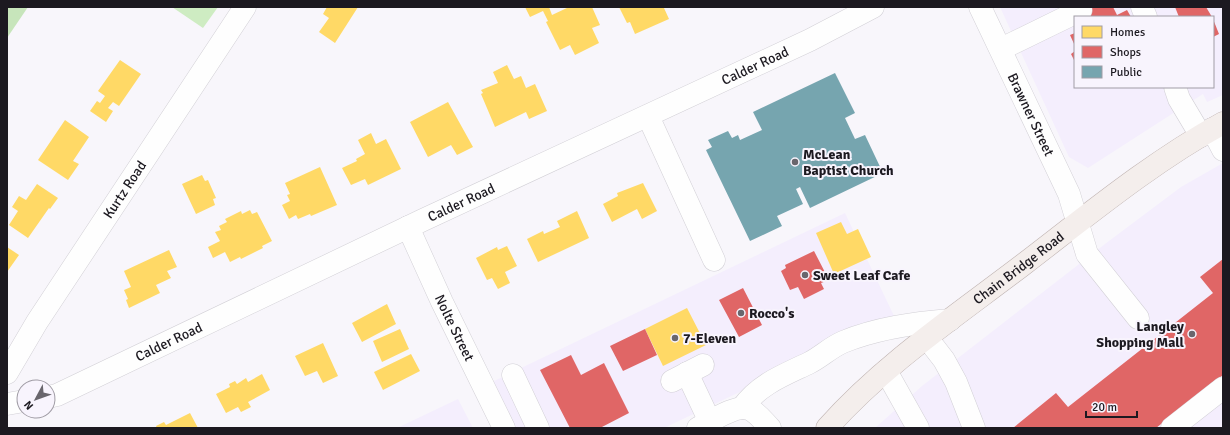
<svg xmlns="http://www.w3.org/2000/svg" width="1230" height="435" font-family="Signika,sans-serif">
<rect width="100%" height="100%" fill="#f8f6fb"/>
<!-- built -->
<path fill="#f4eefd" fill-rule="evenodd" d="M 1000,7 L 1223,7 L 1223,95 L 1207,102 L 1203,94 L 1088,168 L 1069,157 ZM 1075,17 L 1213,17 L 1213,87 L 1075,87 Z
M 1223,163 L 1223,428 L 875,428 L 922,386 L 1105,244 L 1181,187 Z
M 845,213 L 895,318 L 664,428 L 513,428 L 492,382 Z
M 458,399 L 473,428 L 397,428 Z"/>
<!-- green -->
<path fill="#ceecc2" d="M 172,7 L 218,7 L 203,28 Z"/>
<!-- forest -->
<path fill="#c7e5bb" d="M 7,7 L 28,7 L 7,38 Z"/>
<!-- homes -->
<path fill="#ffd966" d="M 327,7 L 358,7 L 335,43 L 319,32 L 329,18 L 323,14 Z
M 525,7 L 549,7 L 552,15 L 569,7 L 592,7 L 600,25 L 592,28 L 599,43 L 575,55 L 570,45 L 560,50 L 546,22 L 548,21 L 543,11 L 530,17 Z
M 619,7 L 667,7 L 664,8 L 669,19 L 635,34 L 630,22 L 627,23 Z
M 120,60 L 141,74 L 119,106 L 113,102 L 108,108 L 113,111 L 106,122 L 90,111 L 97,101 L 100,103 L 105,96 L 98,91 Z
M 507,65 L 514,79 L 521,76 L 526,88 L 535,84 L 547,111 L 529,119 L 526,112 L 495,127 L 481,94 L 483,93 L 481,90 L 498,83 L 493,72 Z
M 448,102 L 473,147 L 457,155 L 451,145 L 428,157 L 410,122 Z
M 65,120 L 89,137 L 73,161 L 79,164 L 68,180 L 38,160 Z
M 371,133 L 376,144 L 386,139 L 401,169 L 368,185 L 365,179 L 351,185 L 342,168 L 357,161 L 356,159 L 365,154 L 358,140 Z
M 320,167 L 337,205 L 311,216 L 310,214 L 298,219 L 296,215 L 289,219 L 282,205 L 290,201 L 287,195 L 290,194 L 285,183 Z
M 202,175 L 205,181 L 208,180 L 216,198 L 213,199 L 215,205 L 196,214 L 182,184 Z
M 643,183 L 657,211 L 642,219 L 637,209 L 612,222 L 603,204 L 618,196 L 617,193 Z
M 37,184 L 58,198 L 50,209 L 49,208 L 28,238 L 9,225 L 18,211 L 12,207 L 19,196 L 26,200 Z
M 250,210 L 252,214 L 257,212 L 272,241 L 262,246 L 263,248 L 241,259 L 240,257 L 230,262 L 225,252 L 213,258 L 208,247 L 220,241 L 215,232 L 221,230 L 219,226 L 227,222 L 225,219 L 241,211 L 242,214 Z
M 577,211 L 589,238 L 538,262 L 527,239 L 543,231 L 544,234 L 560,227 L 557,221 Z
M 841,222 L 847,234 L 858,229 L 871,257 L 834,274 L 816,233 Z
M 507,246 L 517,266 L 505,272 L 510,283 L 498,289 L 492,278 L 487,280 L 476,258 L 497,247 L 498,250 Z
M 7,247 L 19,255 L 7,272 Z
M 169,250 L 177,267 L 167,271 L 171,278 L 156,285 L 160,293 L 129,308 L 126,300 L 128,299 L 124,290 L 131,287 L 124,271 Z
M 387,304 L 396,324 L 362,342 L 352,323 Z
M 687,308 L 706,345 L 663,366 L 645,329 Z
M 400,329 L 409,349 L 382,362 L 373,341 Z
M 323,343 L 338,376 L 323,383 L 317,371 L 305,376 L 295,356 Z
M 411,354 L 420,371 L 383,390 L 374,372 Z
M 262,374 L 270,390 L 248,402 L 251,407 L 241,412 L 238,407 L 226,413 L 216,394 L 230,387 L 229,384 L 235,381 L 237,384 L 246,378 L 248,382 Z
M 190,413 L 198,428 L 157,428 L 156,426 L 164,422 L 166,425 Z"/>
<!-- shops -->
<path fill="#e06666" d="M 1080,7 L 1113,7 L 1117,15 L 1127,10 L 1131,17 L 1085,17 Z
M 1175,7 L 1206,7 L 1212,17 L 1179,17 Z
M 1213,19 L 1219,34 L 1213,37 Z
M 1075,33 L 1075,46 L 1070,35 Z
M 1075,51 L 1075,62 L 1071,54 Z
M 814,251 L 829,280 L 821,283 L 824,289 L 804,299 L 798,287 L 790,290 L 781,271 L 786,268 L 785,265 Z
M 1223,259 L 1223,375 L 1156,428 L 1013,428 L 1056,393 L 1068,407 L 1213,293 L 1200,277 Z
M 743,288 L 762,325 L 739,337 L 719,300 Z
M 645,329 L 657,355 L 623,371 L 610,346 Z
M 571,355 L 581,375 L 604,363 L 629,413 L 600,428 L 570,428 L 540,370 Z"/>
<!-- public -->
<path fill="#76a5af" d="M 835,73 L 855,113 L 845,118 L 855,139 L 865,135 L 883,173 L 810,208 L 800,187 L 796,189 L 803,204 L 777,216 L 782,226 L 750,241 L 706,150 L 712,147 L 708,140 L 728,131 L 732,138 L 738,135 L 740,140 L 762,130 L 753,112 Z"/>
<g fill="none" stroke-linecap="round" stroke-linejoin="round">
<!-- minor casing -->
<g stroke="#d2d0d6" stroke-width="23">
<g id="minor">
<path id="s1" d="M 980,7 L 1069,194 L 1087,254 L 1138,318"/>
<path d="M 1142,7 L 1146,17"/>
<path d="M 1001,49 L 1081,10"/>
<path d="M 1175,87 L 1179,99 L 1201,136"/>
<path d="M 648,116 L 714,260"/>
<path d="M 1212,129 L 1223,150"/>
<path id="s2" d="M 408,227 L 442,302 L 504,428"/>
<path d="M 927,338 L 944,360 L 956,382 L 974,428"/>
<path d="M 886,371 L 918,428"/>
<path id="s3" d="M 7,373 L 37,322 L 245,7"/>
<path d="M 687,373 L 710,422"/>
<path d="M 513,375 L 538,428"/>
<path d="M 672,381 L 703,365"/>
<path id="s4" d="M 48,397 L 57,395 L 423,220 L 810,40 L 873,7"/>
<path d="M 7,404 L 24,401"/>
<path d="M 742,408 C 759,384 784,375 809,363 C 821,357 831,347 843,342 C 877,328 914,323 950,320"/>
<path d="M 698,428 C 710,422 736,404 749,409 C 757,412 764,422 770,428"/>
<path d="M 1172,428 L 1223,388"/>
</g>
</g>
<!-- major casing -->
<g stroke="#bfb3b1" stroke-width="23">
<g id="major">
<path id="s5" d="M 827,428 C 884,364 956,316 1024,264 C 1088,215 1152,162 1223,123"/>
</g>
</g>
<!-- minor -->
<use href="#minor" stroke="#fefefe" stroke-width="22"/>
<!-- major -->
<use href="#major" stroke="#f4eeec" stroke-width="22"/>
</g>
<!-- markers -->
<g fill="#69666d" stroke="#f8f4fd" stroke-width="1.5">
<circle cx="795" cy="162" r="4"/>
<circle cx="805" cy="275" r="4"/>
<circle cx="741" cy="313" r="4"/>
<circle cx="1192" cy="334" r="4"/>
<circle cx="675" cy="338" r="4"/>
</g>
<g text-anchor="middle" stroke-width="4" stroke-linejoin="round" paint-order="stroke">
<!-- street labels -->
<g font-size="14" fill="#1c1920" stroke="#f8f4fd">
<text dy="5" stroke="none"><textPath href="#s4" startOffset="781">Calder Road</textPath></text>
<text dy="5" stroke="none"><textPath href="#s1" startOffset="119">Brawner Street</textPath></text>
<text dy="5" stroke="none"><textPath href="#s3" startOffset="218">Kurtz Road</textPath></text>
<text dy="5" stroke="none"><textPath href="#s4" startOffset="457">Calder Road</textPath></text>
<text dy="5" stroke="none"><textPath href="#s5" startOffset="250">Chain Bridge Road</textPath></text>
<text dy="5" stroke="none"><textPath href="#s2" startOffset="111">Nolte Street</textPath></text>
<text dy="5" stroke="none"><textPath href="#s4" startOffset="133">Calder Road</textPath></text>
</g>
<!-- poi labels -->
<g font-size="14" font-weight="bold" fill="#1c1920" stroke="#f8f4fd" text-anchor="start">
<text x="803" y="159">McLean<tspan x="803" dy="16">Baptist Church</tspan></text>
<text x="813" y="280">Sweet Leaf Cafe</text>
<text x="749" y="318">Rocco's</text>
<text x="1184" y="331" text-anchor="end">Langley<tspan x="1184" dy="16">Shopping Mall</tspan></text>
<text x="683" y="343">7-Eleven</text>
</g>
</g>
<!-- border -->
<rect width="1230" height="435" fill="none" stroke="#1c1920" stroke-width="16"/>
<!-- legend -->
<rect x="1074" y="16" width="140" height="72" fill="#f8f4fd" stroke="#a09ca5"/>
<rect x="1082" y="26" width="20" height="12" fill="#ffd966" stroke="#a09ca5"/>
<text x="1110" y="36" font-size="12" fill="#1c1920">Homes</text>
<rect x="1082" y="46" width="20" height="12" fill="#e06666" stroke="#a09ca5"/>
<text x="1110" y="56" font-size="12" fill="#1c1920">Shops</text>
<rect x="1082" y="66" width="20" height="12" fill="#76a5af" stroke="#a09ca5"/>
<text x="1110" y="76" font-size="12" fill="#1c1920">Public</text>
<!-- north arrow -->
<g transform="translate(36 399) rotate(229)"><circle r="19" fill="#f8f4fd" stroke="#a09ca5"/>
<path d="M0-3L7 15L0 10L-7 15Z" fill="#69666d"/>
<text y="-6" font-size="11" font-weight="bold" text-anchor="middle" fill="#1c1920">N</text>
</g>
<!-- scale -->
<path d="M1086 411v6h51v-6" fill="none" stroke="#1c1920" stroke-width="2"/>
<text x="1092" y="411" font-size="12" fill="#1c1920" stroke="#f8f4fd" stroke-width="3" paint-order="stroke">20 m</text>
</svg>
